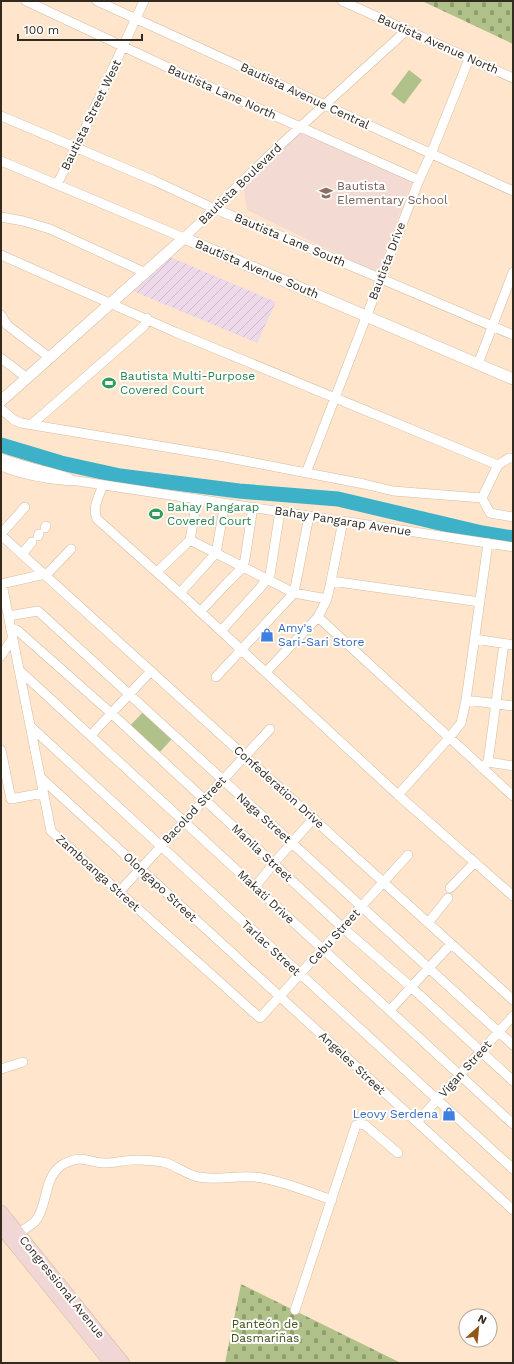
<svg xmlns="http://www.w3.org/2000/svg" width="514" height="1364" font-family="'Work Sans',sans-serif">
<defs>
<pattern id="industrial-furrows" width="10" height="10" patternUnits="userSpaceOnUse"><rect width="10" height="10" fill="#edd9e9"/><path d="M-1 1l2-2M0 10L10 0M9 11l2-2" fill="none" stroke="#ccbac7"/></pattern>
<pattern id="cemetery-stones" width="16" height="16" patternUnits="userSpaceOnUse"><rect width="16" height="16" fill="#b0c18a"/><path d="M2 7V4a2 2 0 0 1 4 0v3zM10 15v-3a2 2 0 0 1 4 0v3z" fill="#909d70"/></pattern>
</defs>
<rect width="100%" height="100%" fill="#ffe5cb"/>
<!-- industrial -->
<path fill="url(#industrial-furrows)" d="M 170,257 L 276,302 L 257,343 L 133,291 Z"/>
<!-- education -->
<path fill="#f3dad2" d="M 302,128 L 413,179 L 377,273 L 247,210 L 243,185 Z"/>
<!-- cemetery -->
<path fill="url(#cemetery-stones)" d="M 422,1 L 513,1 L 513,44 Z
M 241,1284 L 401,1363 L 225,1363 Z"/>
<!-- pitch -->
<path fill="#b0c18a" d="M 409,70 L 422,80 L 404,104 L 391,94 Z
M 143,712 L 172,739 L 158,754 L 129,727 Z"/>
<g fill="none" stroke-linecap="round" stroke-linejoin="round">
<!-- river -->
<path stroke="#3cb1c7" stroke-width="15" d="M 1,445 L 61,463 L 120,476 L 239,491 L 338,499 L 482,533 L 513,538"/>
<!-- minor casing -->
<g stroke="#d4bba2" stroke-width="10">
<path id="minor" d="M 26,1 L 199,82 L 419,180
M 97,1 L 513,191
M 342,1 L 513,78
M 1,116 L 155,181 L 215,209 L 288,239 L 513,335
M 1,161 L 184,238 L 277,148 L 407,30
M 57,184 L 76,148 L 144,1
M 1,217 L 23,221 L 50,229 L 146,273
M 1,255 L 175,332 L 498,465 L 509,458 L 513,458
M 1,315 L 7,325 L 50,358
M 1,358 L 27,378
M 478,364 L 513,272
M 1,409 L 14,420 L 21,423 L 219,456 L 364,484 L 393,491 L 482,498 L 498,465
M 32,424 L 144,326 L 147,318
M 1,458 C 23,467 46,470 69,478
M 1,466 C 26,476 51,480 78,481 L 513,547
M 306,473 L 419,180 L 431,154 L 469,59
M 103,485 C 99,496 92,508 97,519 L 180,593 L 398,795 L 513,896
M 482,498 L 490,513 L 513,517
M 343,521 L 331,581 L 327,599 L 318,617 L 513,796
M 45,528 L 46,526
M 1,534 L 25,507
M 1,535 L 513,1000
M 38,536 L 39,534
M 190,540 L 294,593 L 327,599
M 22,554 L 32,542
M 157,572 L 190,540 L 197,499
M 331,581 L 480,602
M 1,584 L 45,574 L 49,572 L 71,549
M 2,584 L 51,831 L 260,1018 L 408,855
M 180,593 L 216,553 L 225,503
M 200,612 L 227,583 L 243,567 L 245,559 L 253,507
M 8,616 L 38,611 L 513,1045
M 10,628 L 17,630 L 111,713 L 343,928 L 411,987 L 513,1081
M 221,631 L 260,588 L 270,575 L 280,511
M 475,639 L 513,645
M 1,656 L 12,639
M 19,670 L 513,1124
M 266,672 L 318,617
M 216,677 L 294,593 L 309,516
M 466,700 L 513,706
M 30,726 L 513,1169
M 91,735 L 151,671
M 1,750 L 11,799 L 43,793
M 488,762 L 513,766
M 482,768 L 488,762 L 504,643
M 40,777 L 513,1210
M 398,795 L 449,738 L 461,723 L 466,700 L 488,543
M 255,887 L 274,863 L 314,818
M 450,888 L 475,862
M 119,892 L 270,729
M 428,923 L 448,898
M 390,1010 L 451,944
M 1,1069 L 23,1062
M 417,1122 L 513,1016
M 18,1233 C 24,1229 33,1225 37,1219 C 48,1202 44,1177 62,1165 C 82,1153 88,1163 106,1163 C 117,1163 128,1159 139,1160 C 147,1160 155,1161 163,1162 C 176,1165 186,1175 199,1177 C 219,1181 235,1175 254,1177 C 277,1179 309,1192 332,1200
M 295,1310 L 356,1125 L 360,1124 L 365,1125 L 398,1153"/>
</g>
<!-- tertiary casing -->
<g stroke="#d4bba2" stroke-width="12">
<path id="tertiary" d="M 1,401 L 184,238 L 513,379"/>
</g>
<!-- secondary casing -->
<g stroke="#d4bba2" stroke-width="14">
<path id="secondary" d="M 1,1212 L 123,1363
M 1,1227 L 111,1363"/>
</g>
<!-- minor -->
<use href="#minor" stroke="#fff" stroke-width="9"/>
<!-- tertiary -->
<use href="#tertiary" stroke="#fff" stroke-width="11"/>
<!-- secondary -->
<use href="#secondary" stroke="#f0d7d5" stroke-width="13"/>
</g>
<!-- icons -->
<defs>
<g id="school-bare" transform="scale(1.08)"><path d="M0-5L7-2L0 1L-7-2ZM-4 1L0 2.5L4 1V4Q0 6-4 4Z" fill="#8d6e63" stroke="#fff" stroke-width="2.5" paint-order="stroke"/></g>
<g id="stadium-bare" transform="scale(1.08)"><path d="M0-5a6.5 5 0 1 0 0 10a6.5 5 0 1 0 0-10ZM-3.5-1.8h7v3.6h-7Z" fill="#2e9e5b" stroke="#fff" stroke-width="2.5" paint-order="stroke"/></g>
<g id="shop-bare" transform="scale(1.08)"><path d="M-5-2.5h2.3a2.7 3.5 0 0 1 5.4 0H5L5.5 6h-11ZM-1.5-2.5h3a1.5 2.3 0 0 0-3 0Z" fill="#3f7fe0" stroke="#fff" stroke-width="2.5" paint-order="stroke"/></g>
</defs>
<g fill-rule="evenodd">
<use href="#school-bare" x="326" y="193"/>
<use href="#stadium-bare" x="109" y="383"/>
<use href="#stadium-bare" x="156" y="514"/>
<use href="#shop-bare" x="267" y="635"/>
<use href="#shop-bare" x="449" y="1114"/>
</g>
<g text-anchor="middle" stroke-width="4" stroke-linejoin="round" paint-order="stroke">
<!-- street labels -->
<g font-size="12" fill="#32291f" stroke="#fff">
<text transform="translate(438 44) rotate(24)" y="4">Bautista Avenue North</text>
<text transform="translate(222 92) rotate(24)" y="4">Bautista Lane North</text>
<text transform="translate(305 96) rotate(25)" y="4">Bautista Avenue Central</text>
<text transform="translate(91 115) rotate(-64)" y="4">Bautista Street West</text>
<text transform="translate(240 184) rotate(-44)" y="4">Bautista Boulevard</text>
<text transform="translate(290 240) rotate(23)" y="4">Bautista Lane South</text>
<text transform="translate(387 261) rotate(-69)" y="4">Bautista Drive</text>
<text transform="translate(257 269) rotate(23)" y="4">Bautista Avenue South</text>
<text transform="translate(343 521) rotate(9)" y="4">Bahay Pangarap Avenue</text>
<text transform="translate(279 787) rotate(42)" y="4">Confederation Drive</text>
<text transform="translate(194 810) rotate(-47)" y="4">Bacolod Street</text>
<text transform="translate(264 818) rotate(42)" y="4">Naga Street</text>
<text transform="translate(262 853) rotate(43)" y="4">Manila Street</text>
<text transform="translate(98 873) rotate(42)" y="4">Zamboanga Street</text>
<text transform="translate(160 887) rotate(43)" y="4">Olongapo Street</text>
<text transform="translate(266 897) rotate(43)" y="4">Makati Drive</text>
<text transform="translate(334 937) rotate(-48)" y="4">Cebu Street</text>
<text transform="translate(271 948) rotate(43)" y="4">Tarlac Street</text>
<text transform="translate(352 1063) rotate(43)" y="4">Angeles Street</text>
<text transform="translate(465 1069) rotate(-48)" y="4">Vigan Street</text>
<text transform="translate(62 1287) rotate(51)" y="4">Congressional Avenue</text>
</g>
<!-- education labels -->
<g font-size="12" fill="#785e54" stroke="#fff" text-anchor="start">
<text x="337" y="190">Bautista<tspan x="337" dy="14">Elementary School</tspan></text>
</g>
<!-- leisure labels -->
<g font-size="12" fill="#27864d" stroke="#fff" text-anchor="start">
<text x="120" y="380">Bautista Multi-Purpose<tspan x="120" dy="14">Covered Court</tspan></text>
<text x="167" y="511">Bahay Pangarap<tspan x="167" dy="14">Covered Court</tspan></text>
</g>
<!-- shop labels -->
<g font-size="12" fill="#366cbe" stroke="#fff" text-anchor="start">
<text x="278" y="632">Amy's<tspan x="278" dy="14">Sari-Sari Store</tspan></text>
<text x="438" y="1118" text-anchor="end">Leovy Serdena</text>
</g>
<!-- park labels -->
<g font-size="12" fill="#424f16" stroke="#fff">
<text x="265" y="1328">Panteón de<tspan x="265" dy="14">Dasmariñas</tspan></text>
</g>
</g>
<!-- border -->
<rect width="514" height="1364" fill="none" stroke="#32291f" stroke-width="4"/>
<!-- north arrow -->
<g transform="translate(478 1328) rotate(27)"><circle r="19" fill="#ffffff" stroke="#ada9a5"/>
<path d="M0-3L7 15L0 10L-7 15Z" fill="#935717"/>
<text y="-6" font-size="11" font-weight="bold" text-anchor="middle" fill="#32291f">N</text>
</g>
<!-- scale -->
<path d="M18 34v6h124v-6" fill="none" stroke="#32291f" stroke-width="2"/>
<text x="24" y="34" font-size="12" fill="#32291f" stroke="#ffffff" stroke-width="3" paint-order="stroke">100 m</text>
</svg>
